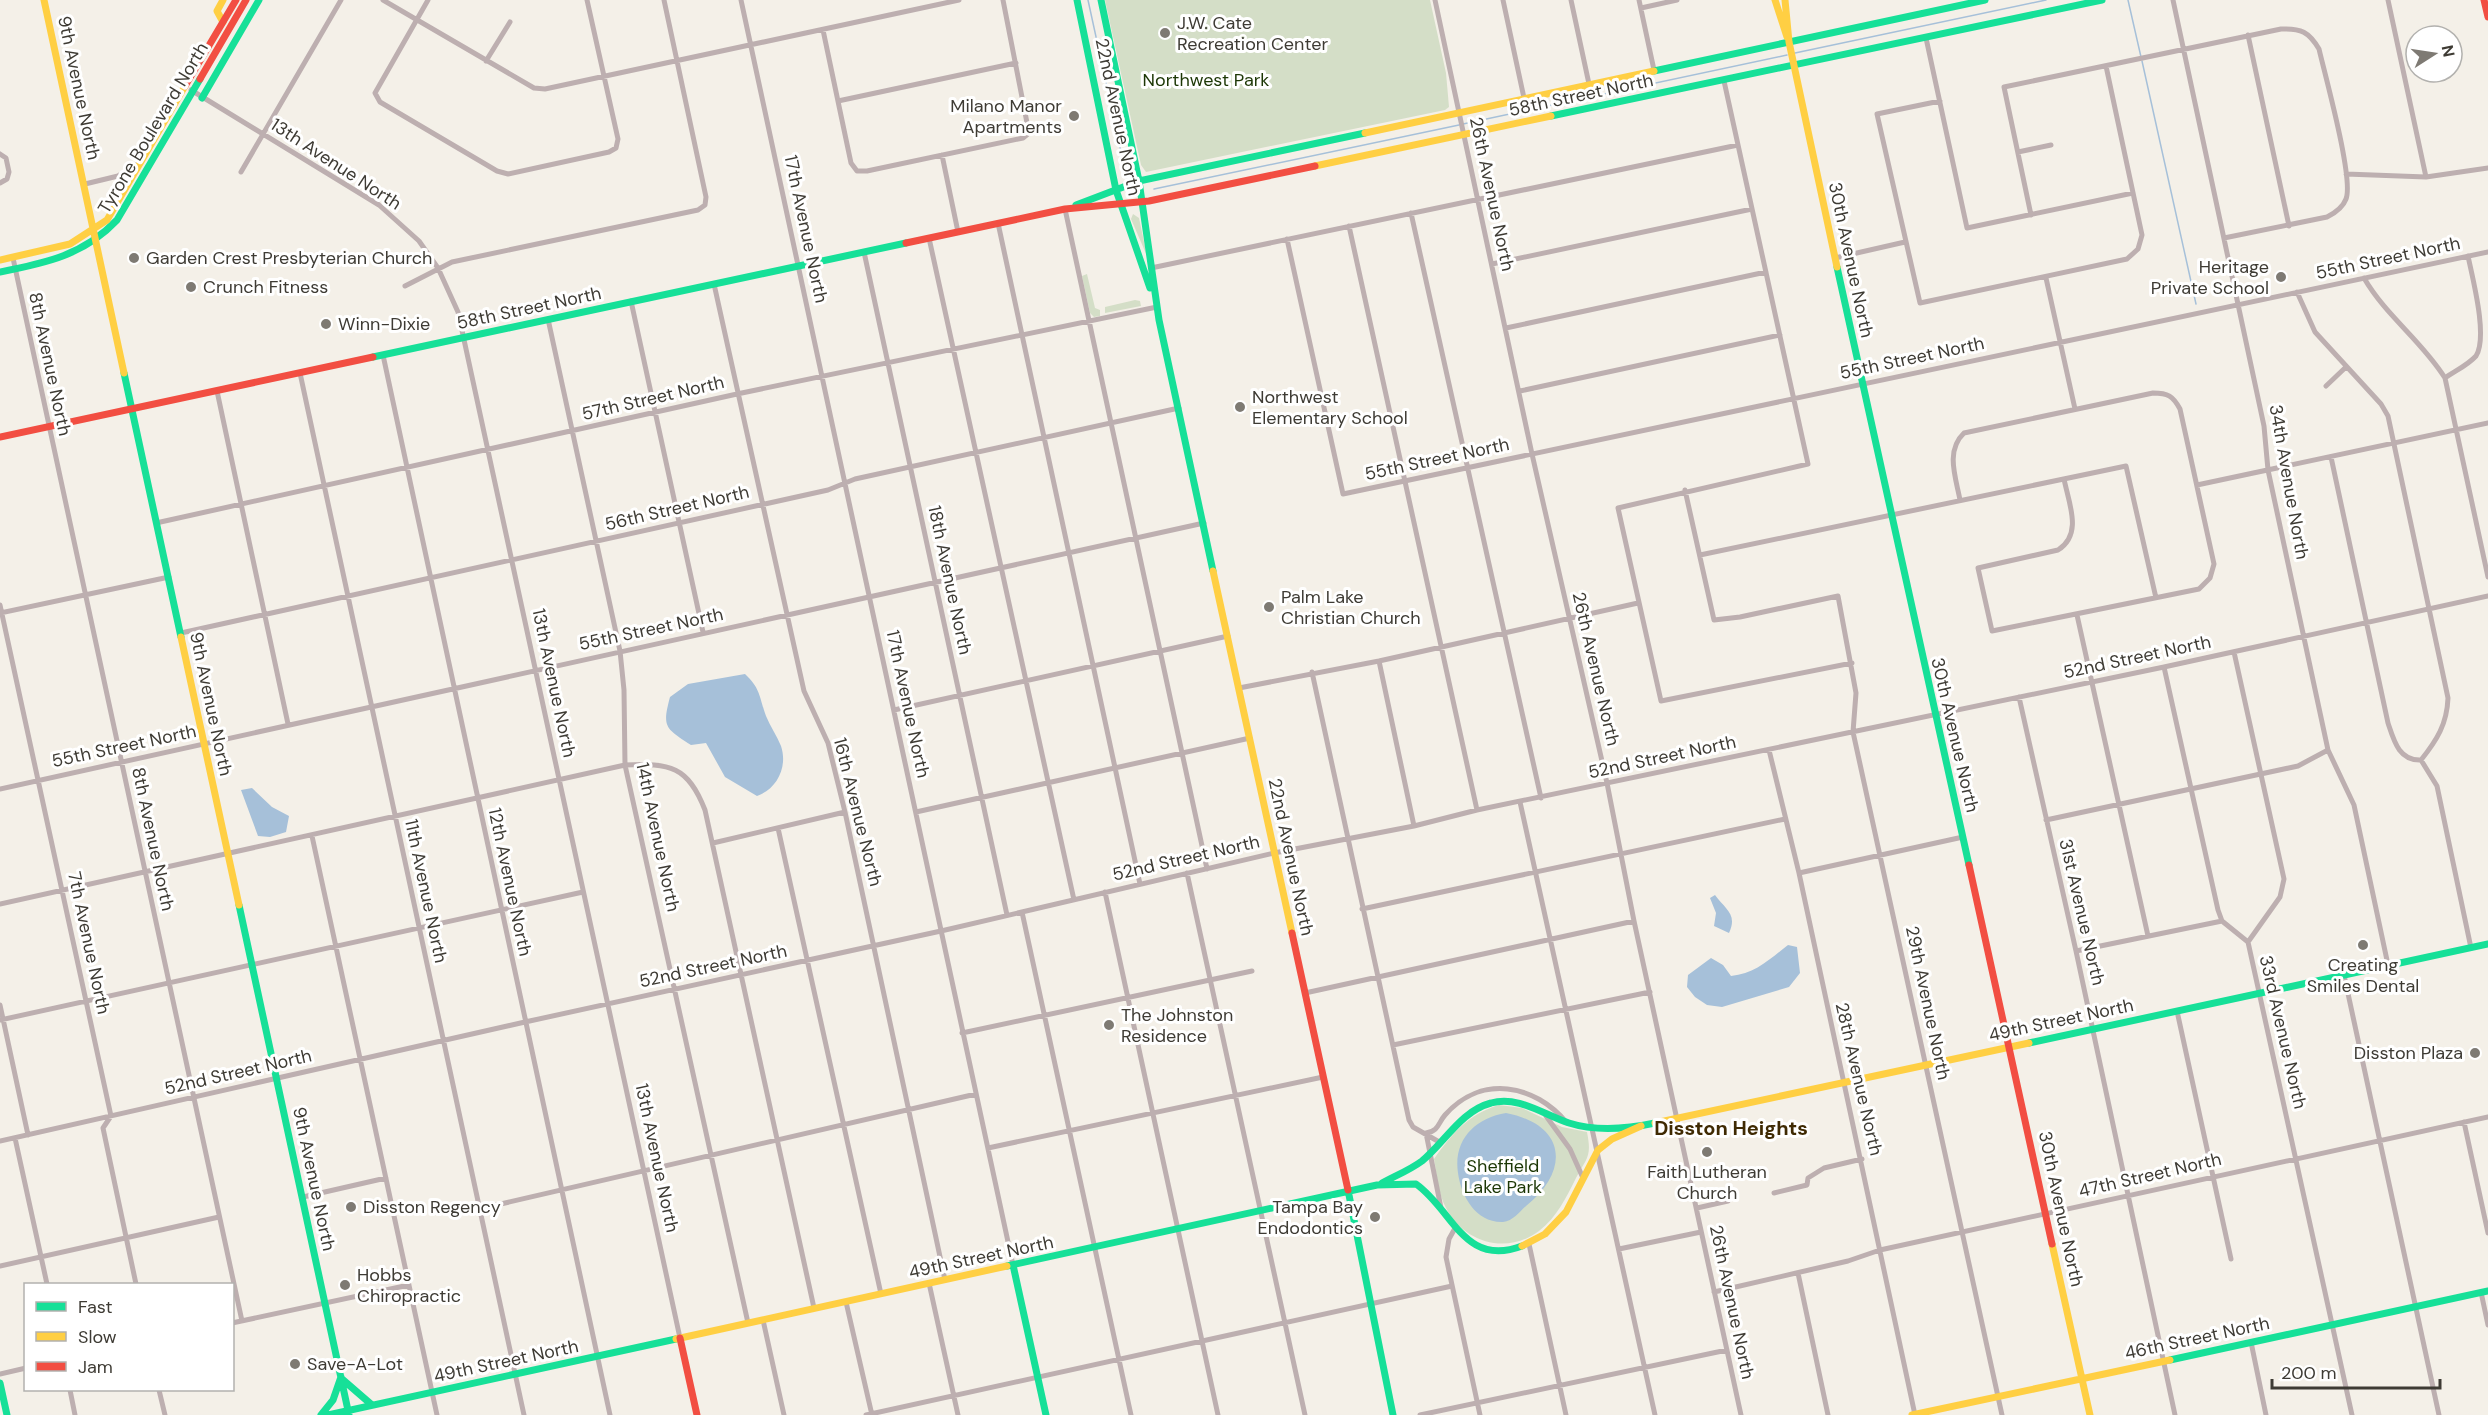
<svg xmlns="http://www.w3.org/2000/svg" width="2488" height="1415" font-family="'DM Sans',sans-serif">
<rect width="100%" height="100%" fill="#f4f0e8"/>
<!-- green -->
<path fill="#d4dec7" d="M 1105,0 L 1430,0 L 1446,73 L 1449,107 L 1445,110 L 1146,172 L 1141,165 Z
M 1133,214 L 1139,218 L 1147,256 L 1131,219 Z
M 1087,274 L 1095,308 L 1100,310 L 1100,316 L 1094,317 L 1090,313 L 1082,276 Z
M 1135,300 L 1140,301 L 1141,306 L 1105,313 L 1105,307 Z
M 1499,1105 L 1522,1108 L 1562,1127 L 1587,1132 C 1592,1157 1587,1157 1576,1178 C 1566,1198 1557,1217 1539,1231 C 1507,1255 1464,1243 1446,1208 C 1438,1193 1437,1175 1434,1159 C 1452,1134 1468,1114 1499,1105 Z"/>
<!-- water -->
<path fill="#a6c0d9" d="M 745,674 C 761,689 759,697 766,716 C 770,726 777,736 781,746 C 788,767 777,789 757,796 L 725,777 L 706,743 L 691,745 C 665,728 662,727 670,697 L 688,684 Z
M 252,788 L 272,807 L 289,816 L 286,832 L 270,837 L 258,836 L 241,790 Z
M 1715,895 C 1725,909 1738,914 1729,933 L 1714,926 L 1716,913 L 1710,898 Z
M 1788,945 L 1797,947 L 1800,973 L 1789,987 L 1722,1007 L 1707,1005 L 1695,997 L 1687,987 L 1688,975 L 1711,958 L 1723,965 L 1731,976 C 1755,974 1770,959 1788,945 Z
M 1506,1113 C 1567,1125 1570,1171 1526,1206 C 1519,1212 1513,1221 1503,1222 C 1476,1223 1461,1196 1458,1173 C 1453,1140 1475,1118 1506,1113 Z"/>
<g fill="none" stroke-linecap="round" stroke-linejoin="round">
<!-- stream -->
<path stroke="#a6c0d9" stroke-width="1.5" d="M 1088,0 L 1125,170
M 2128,0 L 2141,57
M 1795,53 L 2046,0
M 2142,61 L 2196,304
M 1463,124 L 1787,55
M 1154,189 L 1459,125"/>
<!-- street -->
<path stroke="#bdafb0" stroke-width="5" d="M 383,0 L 534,88 L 545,89 L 959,0
M 428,0 L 375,93 L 380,102 L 497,171 L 508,174 L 609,152 L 616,148 L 618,139 L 587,0
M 741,0 L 1013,1265
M 1435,0 L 1532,454 L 1607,783 L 1634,921 L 1741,1415
M 1503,0 L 1524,98
M 1571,0 L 1589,84
M 1639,0 L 1654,70
M 2173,0 L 2264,426 L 2268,470 L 2328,750 L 2354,805 L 2388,965
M 2388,0 L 2426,177
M 1641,8 L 1677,0
M 823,30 L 851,163 L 857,171 L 867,171 L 1023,138 L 1029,133 L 1003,0
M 2248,35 L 2289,226
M 1926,38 L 1967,228 L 2133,193
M 486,61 L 510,22
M 1724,81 L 1808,464 L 1618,508 L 1661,701 L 1852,663
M 191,90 L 379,205 L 419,241 L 438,268 L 458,312 L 680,1338
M 838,101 L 1016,63
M 1940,101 L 1877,114 L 1920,303 L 2127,259 L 2138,249 L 2142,235 L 2106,66
M 2018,152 L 2051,145
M 0,154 L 6,158 L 9,172 L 7,179 L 0,183
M 942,155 L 958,232
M 241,172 L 341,0
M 2346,174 L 2426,177 L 2488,168
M 85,184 L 118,176 L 138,164
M 1065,209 L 1207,869
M 1411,213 L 1541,798
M 2031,215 L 2004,87 L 2281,29 C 2301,28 2309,32 2319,49 C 2325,75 2354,179 2346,199 C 2343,207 2335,213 2327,217 L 2224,238
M 998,223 L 1140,884
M 1349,226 L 1477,810
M 929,238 L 1074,900
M 1287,239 L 1343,494 L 2488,252
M 864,252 L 1007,915
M 13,258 L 242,1321
M 1835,258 L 1905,242
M 1492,264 L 1752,209
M 1151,268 L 1738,145
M 2046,278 L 2075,409
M 2364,278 C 2386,316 2422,341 2445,378 L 2488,577
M 714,284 L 804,691 L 828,743 L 845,812 L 945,1280
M 405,286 L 452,262 L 698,210 L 705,205 L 706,197 L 664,0
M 2297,292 L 2315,332 L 2381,404 L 2388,416 L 2448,698 C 2447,724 2437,740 2421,760
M 631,301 L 703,632
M 548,319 L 620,651 L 624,690 L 625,765 L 748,1323
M 1506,328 L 1766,272
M 383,355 L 610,1415
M 300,373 L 524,1415
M 2445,378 C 2455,371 2468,365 2476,356 C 2488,337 2473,280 2468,256
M 2326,386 L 2346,367
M 217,391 L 288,724
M 1520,391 L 1780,335
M 2331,457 L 2388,723 C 2394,741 2399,761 2421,760 L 2437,786 L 2471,948
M 2197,485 L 2488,423
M 1685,490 L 1714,620 L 1740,617 L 1838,596 L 1856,693 L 1853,732 L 2002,1415
M 1960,500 C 1956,478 1945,451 1964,433 L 2153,393 C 2168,393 2173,396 2180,409 L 2214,564 L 2210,578 L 2199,589 L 1992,631 L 1978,568 L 2058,550 C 2083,534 2069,504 2064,479
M 156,523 L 737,394 L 1157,307
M 1700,555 L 2126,466 L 2156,598
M 0,605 L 111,1116 L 103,1128 L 136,1284
M 0,613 L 169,577
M 2077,615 L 2148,936
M 181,633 L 828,490 L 855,479 L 1179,408
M 2234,652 L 2284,879 L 2280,897 L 2248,942
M 1379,661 L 1414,826
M 2164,667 L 2218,910 L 2222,921 L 2248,942 L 2352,1415
M 1312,672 L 1409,1120 L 1413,1127 L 1441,1143
M 1239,688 L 1379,661 L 1638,603
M 2019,697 L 2076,951 L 2175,1415
M 894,710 L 1228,636
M 1769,750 L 1799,873 L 1915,1415
M 0,789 L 1204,523
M 1520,802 L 1655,1415
M 916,812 L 1250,738
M 2046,820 L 2298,766 L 2328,750
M 778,828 L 881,1294
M 312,836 L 437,1415
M 713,843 L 845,812
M 1187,873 L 1305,1415
M 1799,873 L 1963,837
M 1105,892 L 1218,1415
M 0,904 L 625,765 C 670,763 688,766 705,810 L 814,1308
M 1362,909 L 1785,819
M 1022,912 L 1131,1415
M 2076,951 L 2222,921
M 2344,975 L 2439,1415
M 1305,993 L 1634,921
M 0,1005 L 28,1135
M 2177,1011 L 2231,1259
M 0,1020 L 583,892
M 962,1033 L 1252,971
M 1393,1045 L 1650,992
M 1546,1116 L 1570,1149 L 1583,1178
M 2464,1122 L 2488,1233
M 1426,1133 C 1439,1131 1438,1123 1445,1115 C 1481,1074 1535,1084 1567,1123
M 1426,1133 L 1441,1208
M 15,1138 L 47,1284
M 0,1141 L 525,1022 L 941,931 L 1274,853 L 1414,826 L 1477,810 L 2164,667 L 2488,596
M 988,1148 L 1323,1077
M 1774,1193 L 1807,1185 L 1808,1178 L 1824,1168 L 1862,1159
M 303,1197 L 386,1178
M 1697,1208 L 1728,1201
M 479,1209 L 976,1094
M 1454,1230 L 1449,1239 L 1446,1257 L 1480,1415
M 1529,1244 L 1566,1415
M 1619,1249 L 1701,1232
M 0,1266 L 219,1217
M 1798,1273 L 1828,1415
M 929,1283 L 958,1415
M 1714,1292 L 1848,1261 L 1880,1250 L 2488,1117
M 2481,1292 L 2488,1325
M 846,1302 L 872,1415
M 763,1320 L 784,1415
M 232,1323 L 409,1285
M 2251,1342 L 2266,1415
M 0,1374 L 26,1368
M 70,1390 L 75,1415
M 159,1390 L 165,1415
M 866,1415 L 1452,1286
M 1420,1415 L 1727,1350"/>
<!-- fast -->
<path stroke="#16e098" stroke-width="7" d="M 1077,0 L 1116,190 L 1150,288
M 1101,0 L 1139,181 L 1159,320 L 1213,571
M 1654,71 L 1985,0
M 202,98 L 259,0
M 1551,116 L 2102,0
M 1076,205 L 1139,181 L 1365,133
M 1837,267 L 1969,865
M 0,272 C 46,263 84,255 117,220 L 200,79
M 373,357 L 906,243
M 124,373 L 181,637
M 239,905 L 349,1415
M 2029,1043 L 2488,944
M 1382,1183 C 1395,1176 1410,1170 1422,1161 C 1445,1142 1461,1111 1491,1103 C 1518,1095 1544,1115 1569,1123 C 1597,1132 1627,1129 1655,1123
M 1348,1190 L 1393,1415
M 1013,1265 L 1046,1415
M 1007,1266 L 1377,1185 L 1416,1184 C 1453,1210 1464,1268 1522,1246
M 2170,1360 L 2488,1291
M 342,1379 L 372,1405
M 0,1383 L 7,1415
M 321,1415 L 333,1400 L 341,1377
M 328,1415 L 676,1339"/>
<!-- slow -->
<path stroke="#ffcf43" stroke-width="7" d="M 44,0 L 124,373
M 223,0 L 217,11 L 223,22
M 1775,0 L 1787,37
M 1785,0 L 1789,42 L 1837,267
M 1365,133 L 1654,71
M 1315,166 L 1551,116
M 0,260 L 70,244 L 107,220 L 185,86
M 1213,571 L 1292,933
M 181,637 L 239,905
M 1655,1123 L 2029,1043
M 2052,1244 L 2090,1415
M 1522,1246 L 1545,1234 L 1566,1212 L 1598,1150 L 1612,1139 L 1641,1126
M 676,1339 L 1007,1266
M 1912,1415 L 2170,1360"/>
<!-- jam -->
<path stroke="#f24e42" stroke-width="7" d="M 2484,0 L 2488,17
M 200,79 L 246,0
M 185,86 L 236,0
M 906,243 L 1065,209 L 1149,201 L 1315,166
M 0,437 L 373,357
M 1969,865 L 2052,1244
M 1292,933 L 1348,1190
M 680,1338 L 697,1415"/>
</g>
<!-- markers -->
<g fill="#7e7a73" stroke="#fff" stroke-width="2">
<circle cx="1165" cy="33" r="6"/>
<circle cx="1074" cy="116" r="6"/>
<circle cx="134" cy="258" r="6"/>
<circle cx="2281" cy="277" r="6"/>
<circle cx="191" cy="287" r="6"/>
<circle cx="326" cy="324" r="6"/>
<circle cx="1240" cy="407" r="6"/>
<circle cx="1269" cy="607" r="6"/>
<circle cx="2363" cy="945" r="6"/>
<circle cx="1109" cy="1025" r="6"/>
<circle cx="2475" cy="1053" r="6"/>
<circle cx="1707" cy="1152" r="6"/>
<circle cx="351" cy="1207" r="6"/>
<circle cx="1375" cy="1217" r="6"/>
<circle cx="345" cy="1285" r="6"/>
<circle cx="295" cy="1364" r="6"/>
</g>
<g text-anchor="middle" stroke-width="6" stroke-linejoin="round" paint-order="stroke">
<!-- poi labels -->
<g font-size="18" fill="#3e3b34" stroke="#fff" text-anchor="start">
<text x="1177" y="29">J.W. Cate<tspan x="1177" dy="21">Recreation Center</tspan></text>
<text x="1062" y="112" text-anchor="end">Milano Manor<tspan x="1062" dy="21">Apartments</tspan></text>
<text x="146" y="264">Garden Crest Presbyterian Church</text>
<text x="2269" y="273" text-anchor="end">Heritage<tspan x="2269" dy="21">Private School</tspan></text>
<text x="203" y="293">Crunch Fitness</text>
<text x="338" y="330">Winn-Dixie</text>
<text x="1252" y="403">Northwest<tspan x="1252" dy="21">Elementary School</tspan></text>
<text x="1281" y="603">Palm Lake<tspan x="1281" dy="21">Christian Church</tspan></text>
<text x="2363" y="971" text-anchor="middle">Creating<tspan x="2363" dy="21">Smiles Dental</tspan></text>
<text x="1121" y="1021">The Johnston<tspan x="1121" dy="21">Residence</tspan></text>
<text x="2463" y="1059" text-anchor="end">Disston Plaza</text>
<text x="1707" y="1178" text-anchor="middle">Faith Lutheran<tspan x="1707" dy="21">Church</tspan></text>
<text x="363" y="1213">Disston Regency</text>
<text x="1363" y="1213" text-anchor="end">Tampa Bay<tspan x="1363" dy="21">Endodontics</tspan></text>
<text x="357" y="1281">Hobbs<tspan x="357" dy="21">Chiropractic</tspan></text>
<text x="307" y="1370">Save-A-Lot</text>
</g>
<!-- park labels -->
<g font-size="18" fill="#1c3705" stroke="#fff">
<text x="1206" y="86">Northwest Park</text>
<text x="1503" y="1172">Sheffield<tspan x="1503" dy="21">Lake Park</tspan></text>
</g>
<!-- street labels -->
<g font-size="18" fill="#3e3b34" stroke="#fff">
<text transform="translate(79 88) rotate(78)" y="6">9th Avenue North</text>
<text transform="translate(1581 95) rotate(-12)" y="6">58th Street North</text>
<text transform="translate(1118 117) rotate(78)" y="6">22nd Avenue North</text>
<text transform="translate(153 128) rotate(-59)" y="6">Tyrone Boulevard North</text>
<text transform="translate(336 164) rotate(33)" y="6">13th Avenue North</text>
<text transform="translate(1492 194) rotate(78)" y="6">26th Avenue North</text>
<text transform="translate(806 229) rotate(78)" y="6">17th Avenue North</text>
<text transform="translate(2388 258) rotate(-12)" y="6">55th Street North</text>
<text transform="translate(1851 260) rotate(78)" y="6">30th Avenue North</text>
<text transform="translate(529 308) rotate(-12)" y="6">58th Street North</text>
<text transform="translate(1912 358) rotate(-12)" y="6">55th Street North</text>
<text transform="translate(50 364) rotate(78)" y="6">8th Avenue North</text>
<text transform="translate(653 398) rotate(-13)" y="6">57th Street North</text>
<text transform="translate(1437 459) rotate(-12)" y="6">55th Street North</text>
<text transform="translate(2289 482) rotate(80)" y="6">34th Avenue North</text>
<text transform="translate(677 508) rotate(-13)" y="6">56th Street North</text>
<text transform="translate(950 580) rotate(78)" y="6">18th Avenue North</text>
<text transform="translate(651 629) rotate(-12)" y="6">55th Street North</text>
<text transform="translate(2137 657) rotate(-12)" y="6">52nd Street North</text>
<text transform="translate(1596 669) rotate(77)" y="6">26th Avenue North</text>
<text transform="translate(554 683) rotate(78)" y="6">13th Avenue North</text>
<text transform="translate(211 704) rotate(78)" y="6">9th Avenue North</text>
<text transform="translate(908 704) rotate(78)" y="6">17th Avenue North</text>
<text transform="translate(1955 735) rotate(77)" y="6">30th Avenue North</text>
<text transform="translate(124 746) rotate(-12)" y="6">55th Street North</text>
<text transform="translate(1662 757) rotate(-12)" y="6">52nd Street North</text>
<text transform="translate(858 812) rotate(76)" y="6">16th Avenue North</text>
<text transform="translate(658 837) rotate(78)" y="6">14th Avenue North</text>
<text transform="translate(153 839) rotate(78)" y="6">8th Avenue North</text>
<text transform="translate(1291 857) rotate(78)" y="6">22nd Avenue North</text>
<text transform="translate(1186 858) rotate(-13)" y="6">52nd Street North</text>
<text transform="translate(510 882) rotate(78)" y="6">12th Avenue North</text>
<text transform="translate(426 891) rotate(78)" y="6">11th Avenue North</text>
<text transform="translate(2082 912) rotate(77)" y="6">31st Avenue North</text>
<text transform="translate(89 943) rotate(78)" y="6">7th Avenue North</text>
<text transform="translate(713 966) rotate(-12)" y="6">52nd Street North</text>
<text transform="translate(1928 1003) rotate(78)" y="6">29th Avenue North</text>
<text transform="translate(2061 1020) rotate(-12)" y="6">49th Street North</text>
<text transform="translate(2283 1032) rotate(77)" y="6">33rd Avenue North</text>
<text transform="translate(238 1072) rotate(-13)" y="6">52nd Street North</text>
<text transform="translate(1859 1079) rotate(77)" y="6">28th Avenue North</text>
<text transform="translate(657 1158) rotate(78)" y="6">13th Avenue North</text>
<text transform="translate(2150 1175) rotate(-13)" y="6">47th Street North</text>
<text transform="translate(314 1179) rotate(78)" y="6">9th Avenue North</text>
<text transform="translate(2061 1209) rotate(78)" y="6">30th Avenue North</text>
<text transform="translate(981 1257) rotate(-12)" y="6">49th Street North</text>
<text transform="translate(1732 1302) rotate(78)" y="6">26th Avenue North</text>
<text transform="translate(2197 1338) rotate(-12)" y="6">46th Street North</text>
<text transform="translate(506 1361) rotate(-12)" y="6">49th Street North</text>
</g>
<!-- neighbourhood labels -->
<g font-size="20" font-weight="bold" fill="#3f2a03" stroke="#fff">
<text x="1731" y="1135">Disston Heights</text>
</g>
</g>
<!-- legend -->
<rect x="24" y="1283" width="210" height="108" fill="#ffffff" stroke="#b2b1ae" stroke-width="1.5"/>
<rect x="36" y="1302" width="30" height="9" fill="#16e098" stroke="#b2b1ae" stroke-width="1.5"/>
<text x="78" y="1313" font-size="18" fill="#3e3b34">Fast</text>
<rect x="36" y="1332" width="30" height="9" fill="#ffcf43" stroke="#b2b1ae" stroke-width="1.5"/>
<text x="78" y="1343" font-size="18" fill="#3e3b34">Slow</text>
<rect x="36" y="1362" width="30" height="9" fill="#f24e42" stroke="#b2b1ae" stroke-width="1.5"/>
<text x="78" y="1373" font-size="18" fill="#3e3b34">Jam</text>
<!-- north arrow -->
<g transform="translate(2434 54) rotate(78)"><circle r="28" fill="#ffffff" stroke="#b2b1ae" stroke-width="1.5"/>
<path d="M0-4.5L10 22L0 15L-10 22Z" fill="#7e7a73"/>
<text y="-9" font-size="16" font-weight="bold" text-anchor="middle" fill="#3e3b34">N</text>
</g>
<!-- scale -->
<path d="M2272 1379v9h168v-9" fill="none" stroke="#3e3b34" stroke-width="3"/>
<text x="2281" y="1379" font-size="18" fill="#3e3b34" stroke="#ffffff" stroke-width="4.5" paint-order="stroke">200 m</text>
</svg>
